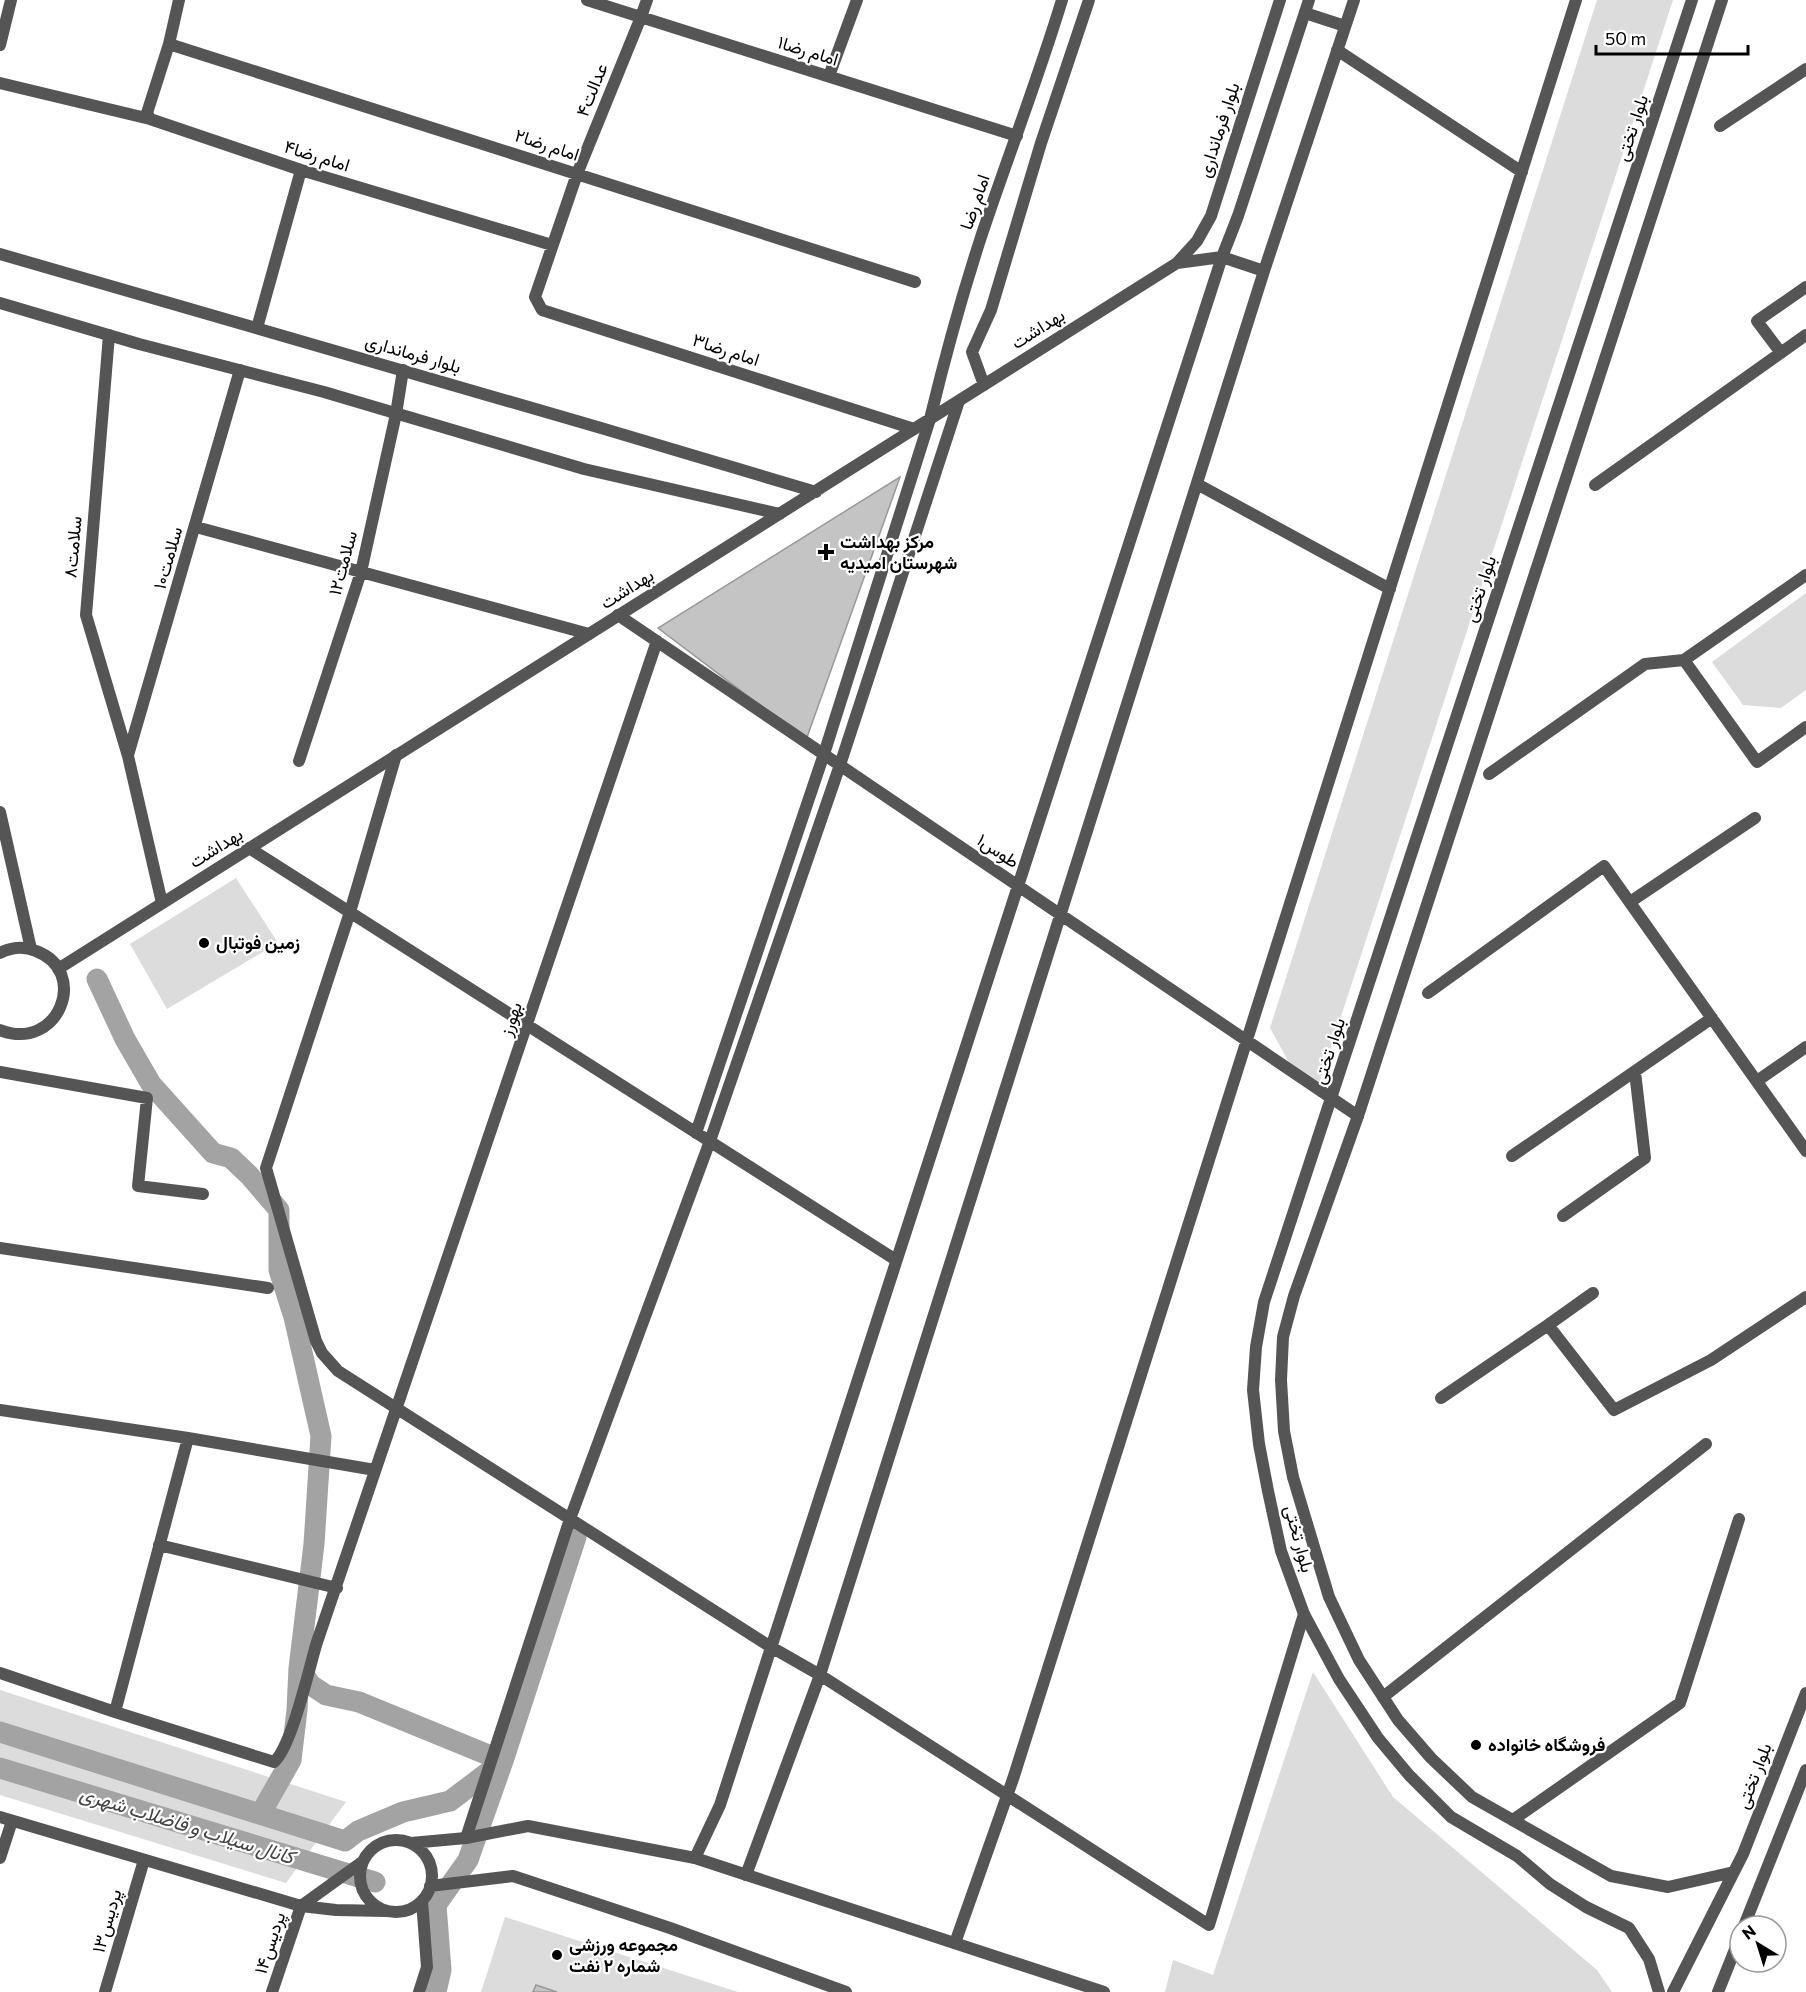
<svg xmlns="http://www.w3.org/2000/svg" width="1806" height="1992" font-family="Commissioner,Vazirmatn,sans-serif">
<rect width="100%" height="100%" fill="#fff"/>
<!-- green -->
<path fill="#dcdcdc" d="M 1597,0 L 1673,0 L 1318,1087 L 1292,1068 L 1270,1028 Z
M 1806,593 L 1806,690 L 1781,708 L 1743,705 L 1712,662 Z
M 236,878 L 278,943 L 167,1009 L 130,944 Z
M 1313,1672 L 1393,1797 L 1597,1970 L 1612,1992 L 1165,1992 L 1173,1960 L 1213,1975 Z
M 0,1690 L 346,1802 L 286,1883 L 0,1795 Z
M 505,1917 L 738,1992 L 481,1992 Z"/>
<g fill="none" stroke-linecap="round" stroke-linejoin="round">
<!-- canal -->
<path stroke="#a3a3a3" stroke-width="21" d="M 97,979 L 125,1039 L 151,1084 L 213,1153 L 231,1158 L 249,1175 L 279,1210 L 279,1270 L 294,1317 L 321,1436 L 314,1544 L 299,1668 L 297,1710 L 291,1760 L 261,1813
M 0,1732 L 345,1841 L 358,1831 L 403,1812 L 450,1801 L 503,1761 L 359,1702 L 326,1695 L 311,1685 L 299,1668
M 0,1768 L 375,1882
M 436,1992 L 441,1970 L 436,1905 L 468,1860 L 503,1761 L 576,1537"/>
</g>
<!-- building -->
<path fill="#c4c4c4" stroke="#999" stroke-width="1.5" d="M 900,477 L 806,740 L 658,628 Z
M 536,1985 L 557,1992 L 533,1992 Z"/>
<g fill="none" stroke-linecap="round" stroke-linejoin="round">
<!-- minor -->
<path stroke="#555" stroke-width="12" d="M 179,0 L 169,44 L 147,113 L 150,119 L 301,170 L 552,245
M 587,0 L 1017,136
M 647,0 L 641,17 L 577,174 L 535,297 L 542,310 L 914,429
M 1305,13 L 1345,26
M 169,44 L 915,282
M 0,45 L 11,0
M 1337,50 L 1522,172
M 829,76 L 857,0
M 0,83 L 150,119
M 1720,126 L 1806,69
M 257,328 L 301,170
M 109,335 L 86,615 L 128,756 L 162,903
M 1781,353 L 1757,321 L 1806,287
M 1197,484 L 1390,589
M 1595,485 L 1806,335
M 196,527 L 589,634
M 618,615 L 1358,1116
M 1684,660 L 1757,762 L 1806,727
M 128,755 L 240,370
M 396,755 L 350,912 L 266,1168 L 316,1341 L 322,1353 L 338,1371 L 771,1647 L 820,1675 L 1209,1925 L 1304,1614
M 299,761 L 361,572 L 396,414 L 403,370
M 1489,774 L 1645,664 L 1684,660 L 1806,575
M 0,812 L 31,949
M 249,848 L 896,1260
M 1630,902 L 1755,818
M 1428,993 L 1604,866 L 1806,1151
M 0,1072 L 147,1098 L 138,1186 L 203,1194
M 1757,1081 L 1806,1047
M 696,1133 L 824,754 L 930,419
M 1512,1156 L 1712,1018
M 1563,1216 L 1645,1158 L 1635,1072
M 0,1248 L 268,1288
M 1548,1325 L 1593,1293
M 1441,1398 L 1548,1325 L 1614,1410 L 1711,1360 L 1806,1297
M 0,1410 L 188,1438 L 375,1470
M 159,1545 L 337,1588
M 0,1673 L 115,1712 L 274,1762 C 292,1746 309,1668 317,1642 L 657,641
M 1383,1697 L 1706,1444
M 115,1712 L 188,1438
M 1513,1820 L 1680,1703 L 1739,1519
M 466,1838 L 570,1519 L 710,1141 L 840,765 L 959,401
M 0,1858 L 12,1821
M 695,1858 L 720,1805 L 1222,257 L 1264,271
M 746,1875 L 820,1675 L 1264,271 L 1354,0
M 955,1943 L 1013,1779 L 1576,0
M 105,1992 L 144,1860
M 272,1992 L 301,1906
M 419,1992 L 427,1967 L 422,1901"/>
<!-- tertiary -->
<path stroke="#555" stroke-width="12" d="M 1722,0 L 1358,1116 L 1294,1296 L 1283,1337 L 1281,1380 L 1284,1431 L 1293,1477 L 1329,1597 L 1359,1660 L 1398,1720 L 1431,1758 L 1472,1797 L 1611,1876 L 1668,1887 L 1734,1872
M 0,254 L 601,428 L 816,492
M 1177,263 L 1197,241 L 1211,216 L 1280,0
M 0,303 L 139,344 L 324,392 L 584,469 L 780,514
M 984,385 L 972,352 L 991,310 L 1041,143 L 1089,0
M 930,419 C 945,357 962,295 982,234 C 1008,156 1038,79 1062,0
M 0,953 C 12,947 24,946 36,951 C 90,971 59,1053 0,1030
M 58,969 L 1177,263 L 1222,257 L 1238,216 L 1309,0
M 0,1817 L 301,1906
M360 1876a36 36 0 1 1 72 0a36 36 0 1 1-72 0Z
M 411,1843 L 466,1838 L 528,1826 L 695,1858 L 1104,1992
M 362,1862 L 301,1906 L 336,1910 L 386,1911
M 430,1886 L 513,1876 L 670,1928 L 846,1992
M 1744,1926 L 1806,1770
M 1659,1992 L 1649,1959 L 1629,1928 L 1586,1907 L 1550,1884 L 1517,1856 L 1451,1817 L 1409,1775 L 1378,1738 L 1339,1679 L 1304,1614 L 1281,1551 L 1268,1491 L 1259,1444 L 1253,1390 L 1256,1347 L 1264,1302 L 1692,0
M 1673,1992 L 1743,1854 L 1806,1693
M 1718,1992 L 1740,1937"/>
</g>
<!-- markers -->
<g fill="#000" stroke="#fff" stroke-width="2">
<path d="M823 543h6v6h6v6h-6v6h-6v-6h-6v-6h6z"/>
<circle cx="204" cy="943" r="6"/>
<circle cx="1476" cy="1745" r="6"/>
<circle cx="557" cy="1955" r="6"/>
</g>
<g text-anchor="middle" stroke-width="4.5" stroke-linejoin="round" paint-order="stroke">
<!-- street labels -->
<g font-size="18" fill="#000" stroke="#fff">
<text transform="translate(808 51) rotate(17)" y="6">امام رضا۱</text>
<text transform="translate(592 90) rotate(-68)" y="6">عدالت۴</text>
<text transform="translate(1632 128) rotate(-72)" y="6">بلوار تختی</text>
<text transform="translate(1219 130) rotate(-72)" y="6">بلوار فرمانداری</text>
<text transform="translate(547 145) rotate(18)" y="6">امام رضا۲</text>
<text transform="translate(317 156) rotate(17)" y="6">امام رضا۴</text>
<text transform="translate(975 202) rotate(-71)" y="6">امام رضا</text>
<text transform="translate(1038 329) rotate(-32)" y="6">بهداشت</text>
<text transform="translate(726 350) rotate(18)" y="6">امام رضا۳</text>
<text transform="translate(413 354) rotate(16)" y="6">بلوار فرمانداری</text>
<text transform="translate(73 547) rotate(-85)" y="6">سلامت۸</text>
<text transform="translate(168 558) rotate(-74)" y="6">سلامت۱۰</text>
<text transform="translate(343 563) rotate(-75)" y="6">سلامت۱۲</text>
<text transform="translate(627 589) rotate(-32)" y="6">بهداشت</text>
<text transform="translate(1480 589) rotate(-72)" y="6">بلوار تختی</text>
<text transform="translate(216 848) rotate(-32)" y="6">بهداشت</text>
<text transform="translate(998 851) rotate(34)" y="6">طوس۱</text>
<text transform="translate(511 1019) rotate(-71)" y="6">بهورز</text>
<text transform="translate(1329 1051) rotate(-72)" y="6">بلوار تختی</text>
<text transform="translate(1299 1539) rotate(75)" y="6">بلوار تختی</text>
<text transform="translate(1754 1776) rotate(-69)" y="6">بلوار تختی</text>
<text transform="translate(107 1921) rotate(-74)" y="6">پردیس۱۳</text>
<text transform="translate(270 1943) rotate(-72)" y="6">پردیس۱۴</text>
</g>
<!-- poi labels -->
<g font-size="18" font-weight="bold" fill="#000" stroke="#fff" text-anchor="start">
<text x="840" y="548">مرکز بهداشت<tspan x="840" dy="21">شهرستان امیدیه</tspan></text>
<text x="216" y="949">زمین فوتبال</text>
<text x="1488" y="1751">فروشگاه خانواده</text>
<text x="569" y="1951">مجموعه ورزشی<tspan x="569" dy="21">شماره ۲ نفت</tspan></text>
</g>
<!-- water labels -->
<g font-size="20" font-style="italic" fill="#444" stroke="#fff">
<text transform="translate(187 1825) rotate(17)" y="7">کانال سیلاب و فاضلاب شهری</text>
</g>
</g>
<!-- north arrow -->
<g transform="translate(1758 1944) rotate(322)"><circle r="28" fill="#ffffff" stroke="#999999" stroke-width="1.5"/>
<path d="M0-4.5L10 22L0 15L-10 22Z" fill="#000000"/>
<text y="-9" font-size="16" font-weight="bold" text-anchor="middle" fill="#000000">N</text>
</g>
<!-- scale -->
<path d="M1596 45v9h152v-9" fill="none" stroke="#000000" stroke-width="3"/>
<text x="1605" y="45" font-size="18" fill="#000000" stroke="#ffffff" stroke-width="4.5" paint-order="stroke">50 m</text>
</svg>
